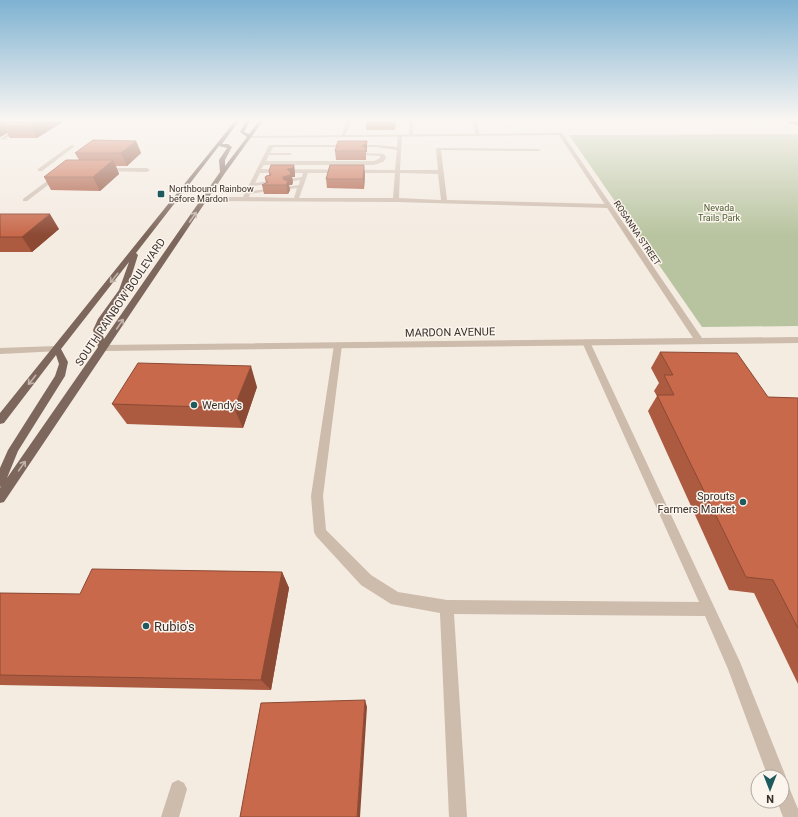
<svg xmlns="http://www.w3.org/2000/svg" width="798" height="817" font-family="Roboto,sans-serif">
<rect width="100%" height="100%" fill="#f4ebe1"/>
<!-- green -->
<path fill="#b8c4a0" d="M 798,134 L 798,326 L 702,327 L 569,135 Z"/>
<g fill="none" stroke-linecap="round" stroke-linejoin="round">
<!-- lane -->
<path fill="#cdbbac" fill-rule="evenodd" d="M 28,121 L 33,121 L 4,140 L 0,139 Z
M 347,121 L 351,121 L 345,136 L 341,137 Z
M 409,121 L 413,121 L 413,135 L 411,136 L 409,135 Z
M 472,121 L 476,121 L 480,136 L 476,135 Z
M 400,134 L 402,135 L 400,170 L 438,170 L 436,149 L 438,148 L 539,149 L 541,150 L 539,151 L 441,150 L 447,200 L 608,204 L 611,206 L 608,208 L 396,202 L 205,201 L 202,199 L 205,197 L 243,197 L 269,145 L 376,145 L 397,147 L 398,135 ZM 273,147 L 376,147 L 397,150 L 395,170 L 261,169 L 264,165 L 374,165 L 383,162 L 386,158 L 384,154 L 366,153 L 364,155 L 380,156 L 380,158 L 374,161 L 266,161 L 269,155 L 290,155 L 292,154 L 290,153 L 270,153 ZM 260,173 L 303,173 L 302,177 L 290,179 L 293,181 L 300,180 L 299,185 L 286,187 L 289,189 L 297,188 L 294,198 L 249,197 L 250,194 L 269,191 L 266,189 L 252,191 L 254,186 L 272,183 L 269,181 L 255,183 ZM 308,173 L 395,173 L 393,198 L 299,198 ZM 400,173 L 438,174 L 441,200 L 399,198 Z
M 71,145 L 75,146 L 42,171 L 38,171 L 38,169 Z
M 105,168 L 147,168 L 150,170 L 147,172 L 103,171 L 103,169 Z
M 55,175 L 60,176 L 27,201 L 23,201 L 23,199 Z
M 586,339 L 590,342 L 740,662 L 786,777 L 783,783 L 788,785 L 798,809 L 798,817 L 783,817 L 777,801 L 782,801 L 782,777 L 768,777 L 728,669 L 705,616 L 454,614 L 467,817 L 449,817 L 440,613 L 391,604 L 361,585 L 316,536 L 314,532 L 311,496 L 334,345 L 338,342 L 342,345 L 323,496 L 326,530 L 371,575 L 398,592 L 447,600 L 699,602 L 582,342 Z
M 178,780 L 184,783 L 187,789 L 179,817 L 161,817 L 172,783 Z"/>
<!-- street -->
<path fill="#cdbbac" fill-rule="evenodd" d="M 562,133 L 702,338 L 798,337 L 798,343 L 103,351 L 99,348 L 103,345 L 693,338 L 559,135 L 250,138 L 248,137 L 250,136 Z
M 57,346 L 61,349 L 60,351 L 0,354 L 0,348 Z"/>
<!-- primary -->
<path fill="#7d675c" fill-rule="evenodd" d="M 235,121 L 239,121 L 222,144 L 228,144 L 232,147 L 225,160 L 225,166 L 247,137 L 240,132 L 246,121 L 250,121 L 244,132 L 249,134 L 259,121 L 263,121 L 225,173 L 4,502 L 0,503 L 0,488 L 1,486 L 0,487 L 0,468 L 8,450 L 55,376 L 59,364 L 56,355 L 4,423 L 0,424 L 0,413 ZM 219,146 L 227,148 L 219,160 L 220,172 L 104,339 L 101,330 L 106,319 L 127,290 L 138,255 L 136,253 ZM 129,262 L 119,290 L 98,319 L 93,330 L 98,347 L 7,478 L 18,451 L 65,376 L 68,362 L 61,349 Z"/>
</g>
<!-- wall -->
<path fill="#ac5a40" d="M 0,121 L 64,121 L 37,138 L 10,138 L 7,133 L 0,137 Z
M 366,121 L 396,121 L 395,130 L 366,130 Z
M 788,121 L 798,121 L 798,125 L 787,123 Z
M 136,141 L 141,153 L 127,166 L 116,166 L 119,174 L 100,191 L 51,190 L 44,177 L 79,160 L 75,153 Z
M 367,141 L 367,152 L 366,152 L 366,160 L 336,160 L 335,151 Z
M 294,165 L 295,174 L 295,177 L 292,177 L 293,182 L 292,185 L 289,185 L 290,190 L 288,194 L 264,194 L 262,185 L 266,183 L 265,178 L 269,175 L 269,171 Z
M 365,174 L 364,189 L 327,188 L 326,179 Z
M 0,214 L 59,229 L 32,252 L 0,252 Z
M 660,352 L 768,397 L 798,398 L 798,684 L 754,593 L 729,590 L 648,411 L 657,396 L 654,391 L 659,383 L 651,368 Z
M 257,387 L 243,428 L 127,424 L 112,404 Z
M 282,572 L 289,588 L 271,690 L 0,685 L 0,593 L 80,594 Z"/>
<!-- shaded-wall -->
<path fill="#8c4a34" d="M 0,121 L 25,121 L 3,126 L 7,133 L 0,137 Z
M 38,121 L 64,121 L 37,138 L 31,125 Z
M 136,141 L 141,153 L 127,166 L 121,153 Z
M 367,141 L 367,152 L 366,152 L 366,160 L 366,151 L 362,146 Z
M 113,160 L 119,174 L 100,191 L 93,177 Z
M 294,165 L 295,174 L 295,177 L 292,177 L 293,182 L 292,185 L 289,185 L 290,190 L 288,194 L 286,185 L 285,185 L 283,177 L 287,169 Z
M 364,165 L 365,174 L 364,189 L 363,179 Z
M 50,214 L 59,229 L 32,252 L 22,237 Z
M 251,366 L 257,387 L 243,428 L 234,408 Z
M 282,572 L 289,588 L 271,690 L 261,680 Z
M 365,700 L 367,707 L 360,817 L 357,817 Z"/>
<!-- building -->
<path fill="#c8694b" stroke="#8c4a34" d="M 11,121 L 38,121 L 31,125 L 3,126 Z
M 93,140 L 136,141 L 121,153 L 75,153 Z
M 338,141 L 367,141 L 367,143 L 362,146 L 366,148 L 366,151 L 335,151 Z
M 66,160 L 113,160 L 93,177 L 44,177 Z
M 271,165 L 294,165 L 293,168 L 287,169 L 291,173 L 290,175 L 283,177 L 283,179 L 288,181 L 286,185 L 262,185 L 268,182 L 265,178 L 266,176 L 271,175 L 269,171 Z
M 330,165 L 364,165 L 363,179 L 326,179 Z
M 0,214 L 50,214 L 22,237 L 0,237 Z
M 660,352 L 737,353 L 768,397 L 798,398 L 798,628 L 773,580 L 746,577 L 657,395 L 674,395 L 664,375 L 673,375 Z
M 138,363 L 251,366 L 234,408 L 112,404 Z
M 92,569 L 282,572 L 261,680 L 0,675 L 0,593 L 80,594 Z
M 365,700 L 357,817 L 240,817 L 261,703 Z"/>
<!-- one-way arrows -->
<defs><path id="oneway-shaft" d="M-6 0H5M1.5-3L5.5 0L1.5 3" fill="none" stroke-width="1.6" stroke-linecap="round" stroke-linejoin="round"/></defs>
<g stroke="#c2b5ac">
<use href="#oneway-shaft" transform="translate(193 217) rotate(-56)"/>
<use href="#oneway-shaft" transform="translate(114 278) rotate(129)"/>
<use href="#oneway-shaft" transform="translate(120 324) rotate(-56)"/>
<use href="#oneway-shaft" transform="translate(32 380) rotate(129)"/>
<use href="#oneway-shaft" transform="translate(22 466) rotate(-55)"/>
</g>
<!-- sky -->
<linearGradient id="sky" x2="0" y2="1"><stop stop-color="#7eb2d2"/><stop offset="0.51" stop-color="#faf6f2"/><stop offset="1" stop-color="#faf6f2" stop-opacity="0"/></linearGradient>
<rect width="798" height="235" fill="url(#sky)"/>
<!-- markers -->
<g fill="#1f5a5e" stroke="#fbf5ee" stroke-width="1.5">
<rect x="157" y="190" width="8" height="8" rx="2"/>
<circle cx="194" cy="405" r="4"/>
<circle cx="743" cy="502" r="4"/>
<circle cx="146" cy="626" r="4"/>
</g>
<g text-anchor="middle" stroke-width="3" stroke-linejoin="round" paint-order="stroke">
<!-- far-poi labels -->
<g font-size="9" fill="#3b302b" stroke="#fbf5ee" text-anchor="start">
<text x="169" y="192">Northbound Rainbow<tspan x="169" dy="10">before Mardon</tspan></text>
</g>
<!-- far-park labels -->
<g font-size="9" fill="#4a5a2e" stroke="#fbf5ee">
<text x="719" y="211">Nevada<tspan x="719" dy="10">Trails Park</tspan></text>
</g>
<!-- far-street labels -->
<g font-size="9" fill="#3b302b" stroke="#fbf5ee">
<text transform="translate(637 233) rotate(56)" y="3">ROSANNA STREET</text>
</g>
<!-- street labels -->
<g font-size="11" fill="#3b302b" stroke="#fbf5ee">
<text transform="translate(120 302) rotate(-56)" y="4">SOUTH RAINBOW BOULEVARD</text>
<text transform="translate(450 332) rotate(-1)" y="4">MARDON AVENUE</text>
</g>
<!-- poi labels -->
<g font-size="11" fill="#3b302b" stroke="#fbf5ee" text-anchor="start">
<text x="202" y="409">Wendy's</text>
<text x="735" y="500" text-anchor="end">Sprouts<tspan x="735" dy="13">Farmers Market</tspan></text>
</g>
<!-- near-poi labels -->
<g font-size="13" fill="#3b302b" stroke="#fbf5ee" text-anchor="start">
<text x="154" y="631">Rubio's</text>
</g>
</g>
<!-- north arrow -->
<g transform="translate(770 789) rotate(180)"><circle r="19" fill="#fbf5ee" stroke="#aea6a0"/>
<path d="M0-3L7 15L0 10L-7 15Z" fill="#1f5a5e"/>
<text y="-6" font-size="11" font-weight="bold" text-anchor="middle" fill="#3b302b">N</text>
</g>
</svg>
